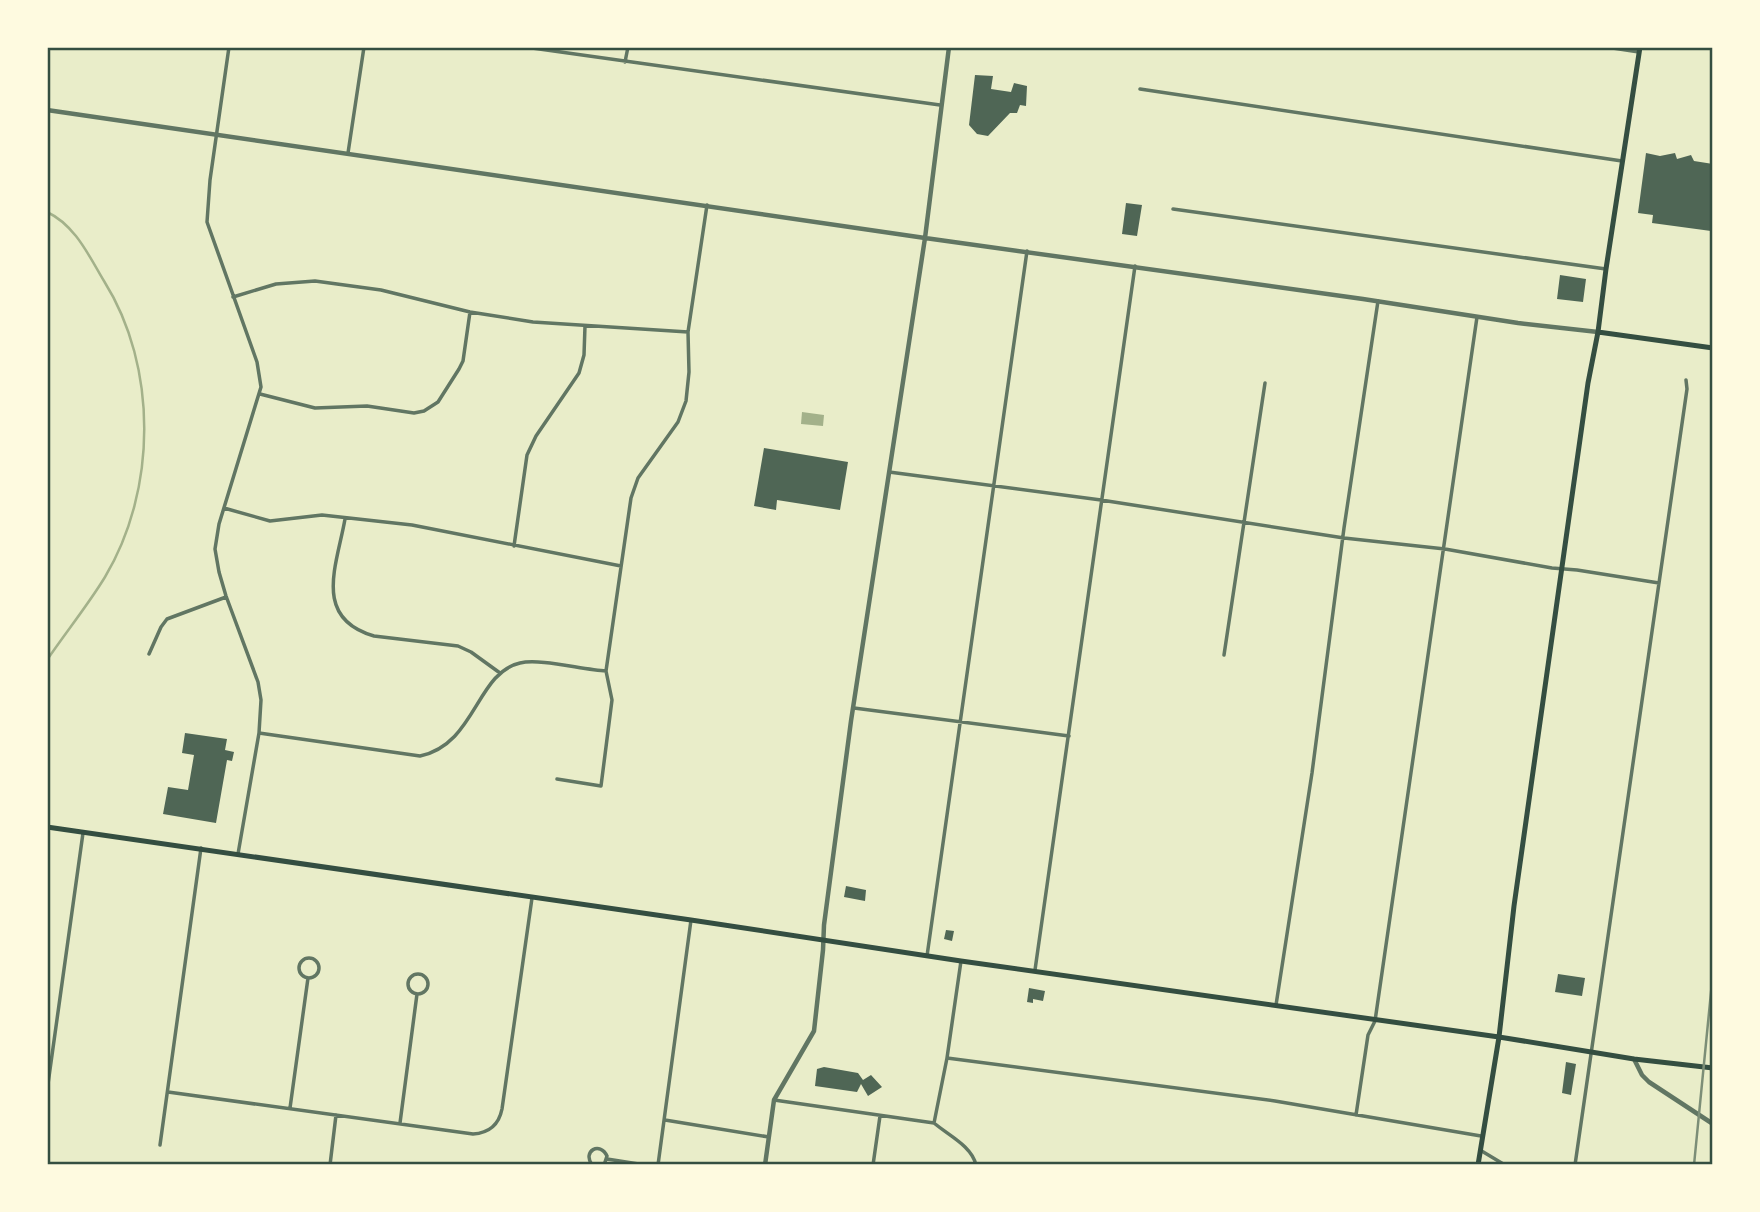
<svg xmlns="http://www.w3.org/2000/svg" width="1760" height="1212" font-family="Arial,sans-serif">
<rect width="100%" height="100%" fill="#e9edc9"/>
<!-- water -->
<path fill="#a3b18a" d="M 802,412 L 824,415 L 823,426 L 801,424 Z"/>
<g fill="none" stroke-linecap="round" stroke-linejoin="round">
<!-- stream -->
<path stroke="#a3b18a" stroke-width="2.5" d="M 47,212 C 75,225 89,256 104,281 C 158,367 157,490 105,577 C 88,605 66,632 47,660"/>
</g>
<!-- building -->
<path fill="#4f6655" d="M 975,75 L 993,76 L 991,89 L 1011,92 L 1014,83 L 1027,86 L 1026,106 L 1020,105 L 1017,113 L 1010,113 L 988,136 L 977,134 L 969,125 Z
M 1646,153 L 1660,156 L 1675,153 L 1677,159 L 1691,155 L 1694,161 L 1713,164 L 1711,231 L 1652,223 L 1653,215 L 1638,213 Z
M 1126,203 L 1142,205 L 1137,236 L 1122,234 Z
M 1560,275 L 1586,279 L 1583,302 L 1557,299 Z
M 764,448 L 848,462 L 840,510 L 777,500 L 776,510 L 754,506 Z
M 185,733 L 227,739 L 225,750 L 234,752 L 232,761 L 227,760 L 216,823 L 163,814 L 168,787 L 188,790 L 194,755 L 182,753 Z
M 846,886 L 866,890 L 865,901 L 844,897 Z
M 946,930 L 954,931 L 952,941 L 944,939 Z
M 1558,974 L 1585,978 L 1582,996 L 1555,992 Z
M 1029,988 L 1045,991 L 1043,1001 L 1033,999 L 1033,1003 L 1027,1002 Z
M 1566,1062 L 1576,1064 L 1571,1095 L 1562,1093 Z
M 824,1067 L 858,1073 L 863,1080 L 871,1075 L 882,1087 L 868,1096 L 861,1084 L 857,1092 L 815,1086 L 817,1069 Z"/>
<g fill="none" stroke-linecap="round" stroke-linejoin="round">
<!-- minor -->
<path stroke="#617663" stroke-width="3.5" d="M 229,47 L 210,180 L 207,222 L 257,362 L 261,387 L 219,524 L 215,549 L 219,572 L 226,596 L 258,682 L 261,700 L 259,733 L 238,854
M 525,47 L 940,105
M 1606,47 L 1639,52
M 625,62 L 628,47
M 1140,89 L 1622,161
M 348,153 L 364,47
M 1173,209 L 1606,269
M 233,297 L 276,284 L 315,281 L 381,290 L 470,312 L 533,322 L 688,332
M 260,394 L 315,408 L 367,406 L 414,413 L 424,411 L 438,402 L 459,369 L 463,361 L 470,312
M 889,472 L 1101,500 L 1344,538 L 1445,549 L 1552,568 L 1577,570 L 1659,583
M 224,508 L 270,521 L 322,515 L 412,525 L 621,566
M 345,519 C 337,565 312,618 374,636 L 458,646 L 471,652 L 500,673
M 514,546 L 527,455 L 536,436 L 579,373 L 584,355 L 585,326
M 149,654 L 161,627 L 167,619 L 226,597
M 1224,655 L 1265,383
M 854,708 L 1069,736
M 259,733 L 420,756 C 476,744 476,673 520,663 C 540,658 583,670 606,671
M 557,779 L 601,786 L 612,700 L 606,671 L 631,498 L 638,478 L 678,422 L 686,401 L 689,372 L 688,332 L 707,205
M 927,956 L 1027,251
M299 968a10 10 0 1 1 20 0a10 10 0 1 1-20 0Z
M 1035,970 L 1135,266
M408 984a10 10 0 1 1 20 0a10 10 0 1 1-20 0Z
M 1276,1005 L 1312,773 L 1344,528 L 1378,301
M 947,1058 L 1275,1101 L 1481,1136
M 47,1091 L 83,833
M 168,1092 L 473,1134 C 489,1133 499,1124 502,1109 L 532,898
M 774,1100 L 934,1123
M 290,1108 L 308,978
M 1356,1115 L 1368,1035 L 1375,1021 L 1477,317
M 665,1120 L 769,1137
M 400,1123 L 417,994
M 934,1123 L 947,1058 L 961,961
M 934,1123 C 948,1135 972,1146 976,1165
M 160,1145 L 201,848
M 1480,1150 L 1505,1165
M 607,1159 L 645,1165
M 330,1165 L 336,1115
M 592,1165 C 582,1151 600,1141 607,1156 L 604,1165
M 658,1165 L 691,920
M 873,1165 L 880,1116
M 1575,1165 L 1687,389 L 1686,380"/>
<!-- tertiary -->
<path stroke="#617663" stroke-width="4.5" d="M 47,110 L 925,238 L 1363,299 L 1518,323 L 1598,332
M 1634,1059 L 1642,1075 L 1649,1082 L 1713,1124
M 765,1165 L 774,1100 L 814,1031 L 823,950 L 824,925 L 851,721 L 925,238 L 949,47"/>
<!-- secondary -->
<path stroke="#344e41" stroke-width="5" d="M 1598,332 L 1713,348
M 47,827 L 691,920 L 961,961 L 1499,1037 L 1634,1059 L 1713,1068
M 1478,1165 L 1499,1037 L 1514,906 L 1588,383 L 1598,332 L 1606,269 L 1640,47"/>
<!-- rail -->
<path stroke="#7c8e77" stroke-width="2.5" d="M 1694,1165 L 1713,972"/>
</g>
<!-- border -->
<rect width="1760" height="1212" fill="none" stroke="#fefae0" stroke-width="98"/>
<rect x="49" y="49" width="1662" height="1114" fill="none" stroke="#344e41" stroke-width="2.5"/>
</svg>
